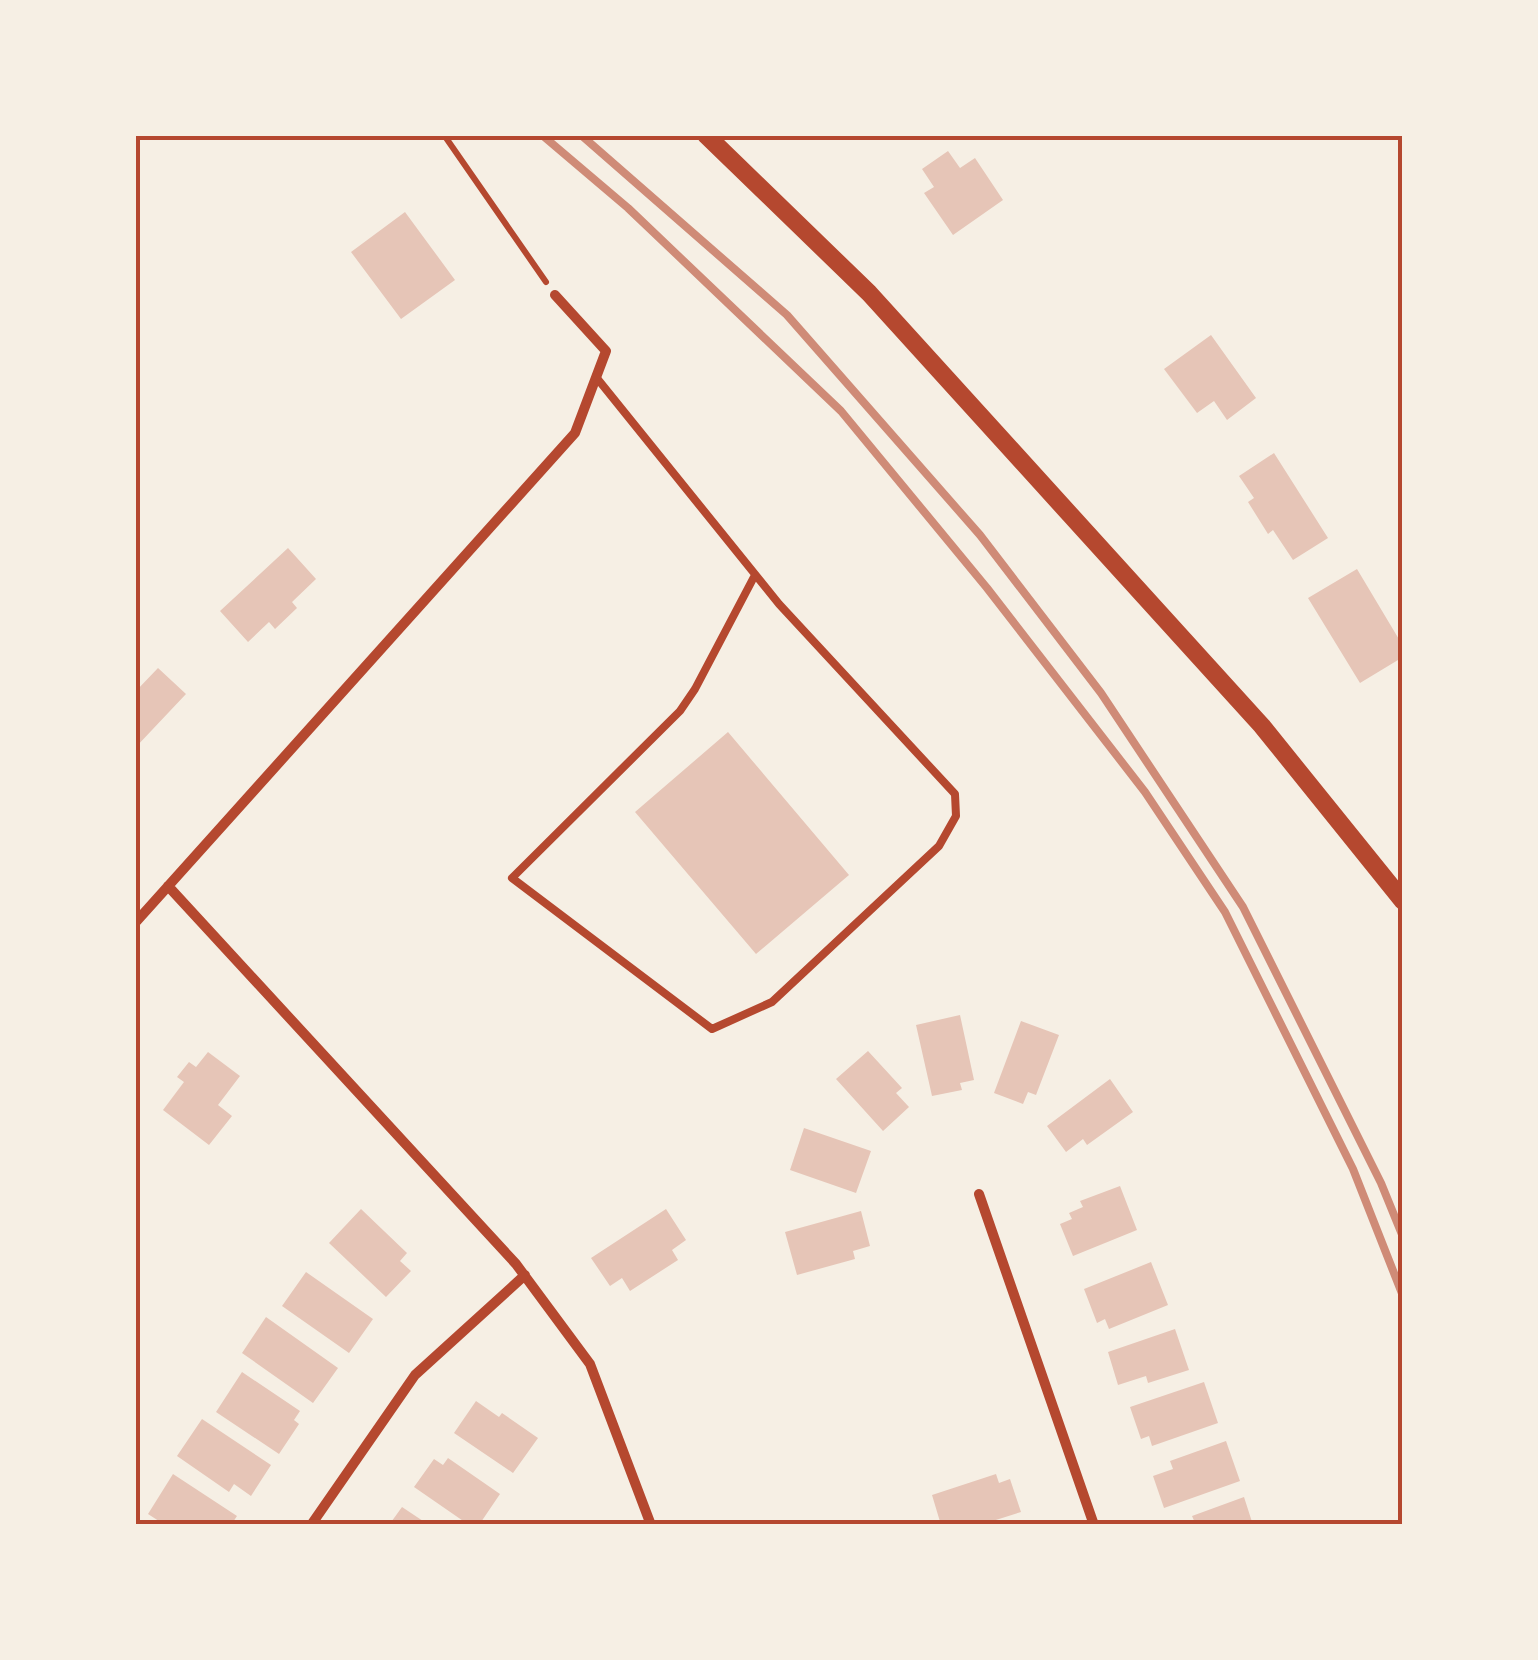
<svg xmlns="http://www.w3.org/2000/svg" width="1538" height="1660" font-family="'Playfair Display',serif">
<rect width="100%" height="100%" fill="#f6efe4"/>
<!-- building -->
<path fill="#e6c5b7" d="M 948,151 L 960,168 L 975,158 L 1003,200 L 953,235 L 924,193 L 934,187 L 922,169 Z
M 405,212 L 455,280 L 401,319 L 351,252 Z
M 1211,335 L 1256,398 L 1227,420 L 1214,401 L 1197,413 L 1164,369 Z
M 1274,453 L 1328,538 L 1293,560 L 1273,530 L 1268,534 L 1248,502 L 1254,498 L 1239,476 Z
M 288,548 L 316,579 L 292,602 L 297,608 L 275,629 L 269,622 L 248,642 L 220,611 Z
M 1357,569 L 1403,646 L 1403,657 L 1360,683 L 1308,598 Z
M 158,668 L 186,694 L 135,748 L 135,692 Z
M 728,732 L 849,875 L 756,954 L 635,812 Z
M 960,1015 L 974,1080 L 960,1083 L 962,1090 L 932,1096 L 916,1025 Z
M 1021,1021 L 1059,1035 L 1036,1095 L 1028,1092 L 1023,1104 L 994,1093 Z
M 868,1051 L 902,1088 L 896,1093 L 909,1107 L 883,1131 L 836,1079 Z
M 208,1052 L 240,1076 L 218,1105 L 232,1116 L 209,1145 L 163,1110 L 184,1082 L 177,1077 L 189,1062 L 196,1067 Z
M 1110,1079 L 1133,1112 L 1087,1145 L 1083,1139 L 1066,1152 L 1047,1126 Z
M 804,1128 L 871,1151 L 856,1193 L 790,1170 Z
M 1120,1186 L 1137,1230 L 1073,1256 L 1060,1224 L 1072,1219 L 1069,1213 L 1083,1207 L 1080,1201 Z
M 361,1209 L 407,1253 L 400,1261 L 411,1271 L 386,1297 L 329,1243 Z
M 666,1209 L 686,1240 L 672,1250 L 678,1260 L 630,1291 L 622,1278 L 610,1286 L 591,1258 Z
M 861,1211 L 870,1246 L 853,1251 L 855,1259 L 797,1275 L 785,1232 Z
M 1151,1262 L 1168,1305 L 1109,1329 L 1105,1319 L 1097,1323 L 1084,1289 Z
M 306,1272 L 373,1319 L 349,1353 L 282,1306 Z
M 266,1317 L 338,1368 L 313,1403 L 242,1353 Z
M 1175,1329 L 1189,1370 L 1148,1383 L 1146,1376 L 1118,1385 L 1108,1352 Z
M 242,1372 L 300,1411 L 294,1420 L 299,1424 L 279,1454 L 216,1412 Z
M 1204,1382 L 1218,1423 L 1152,1446 L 1149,1436 L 1141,1439 L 1130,1407 Z
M 476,1401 L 499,1417 L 502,1413 L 538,1438 L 513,1473 L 454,1433 Z
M 202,1419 L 271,1465 L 251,1496 L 234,1484 L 229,1492 L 177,1456 Z
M 1226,1441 L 1240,1481 L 1164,1508 L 1153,1476 L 1173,1469 L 1170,1461 Z
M 448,1458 L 500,1494 L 479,1525 L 469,1525 L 414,1487 L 434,1459 L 443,1465 Z
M 173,1474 L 237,1516 L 231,1525 L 165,1525 L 148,1514 Z
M 996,1474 L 999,1483 L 1010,1479 L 1021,1512 L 980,1525 L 941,1525 L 932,1495 Z
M 1244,1497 L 1253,1525 L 1196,1525 L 1192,1516 Z
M 402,1507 L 429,1525 L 389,1525 Z"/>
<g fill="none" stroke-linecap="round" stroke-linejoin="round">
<!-- path -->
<path stroke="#b5482f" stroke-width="6" d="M 444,135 L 546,282"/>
<!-- service -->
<path stroke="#b5482f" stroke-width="8" d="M 596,377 C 657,452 718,528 779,604 L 955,794 L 956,816 L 939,846 L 772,1002 L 712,1029 L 512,878 L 680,711 L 695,689 L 755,575"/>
<!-- minor -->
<path stroke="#b5482f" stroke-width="10" d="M 168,886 L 516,1264 L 590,1364 L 651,1525
M 135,923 L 575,433 L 606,351 L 555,295
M 979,1194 L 1094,1525
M 311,1525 L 415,1375 L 525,1275"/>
<!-- tertiary -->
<path stroke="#b5482f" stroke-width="18" d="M 706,135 L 869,293 L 1262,726 L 1403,901"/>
<!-- rail -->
<path stroke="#cf8b77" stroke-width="8" d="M 542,135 L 628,208 L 841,411 L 987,588 L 1145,792 L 1225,912 L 1353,1169 L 1403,1296
M 581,135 L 787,315 L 980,535 L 1101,693 L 1243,907 L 1381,1183 L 1403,1237"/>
</g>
<!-- border -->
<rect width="1538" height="1660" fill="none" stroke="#f6efe4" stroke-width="275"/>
<rect x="138" y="138" width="1262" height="1384" fill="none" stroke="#b5482f" stroke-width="4"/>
</svg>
